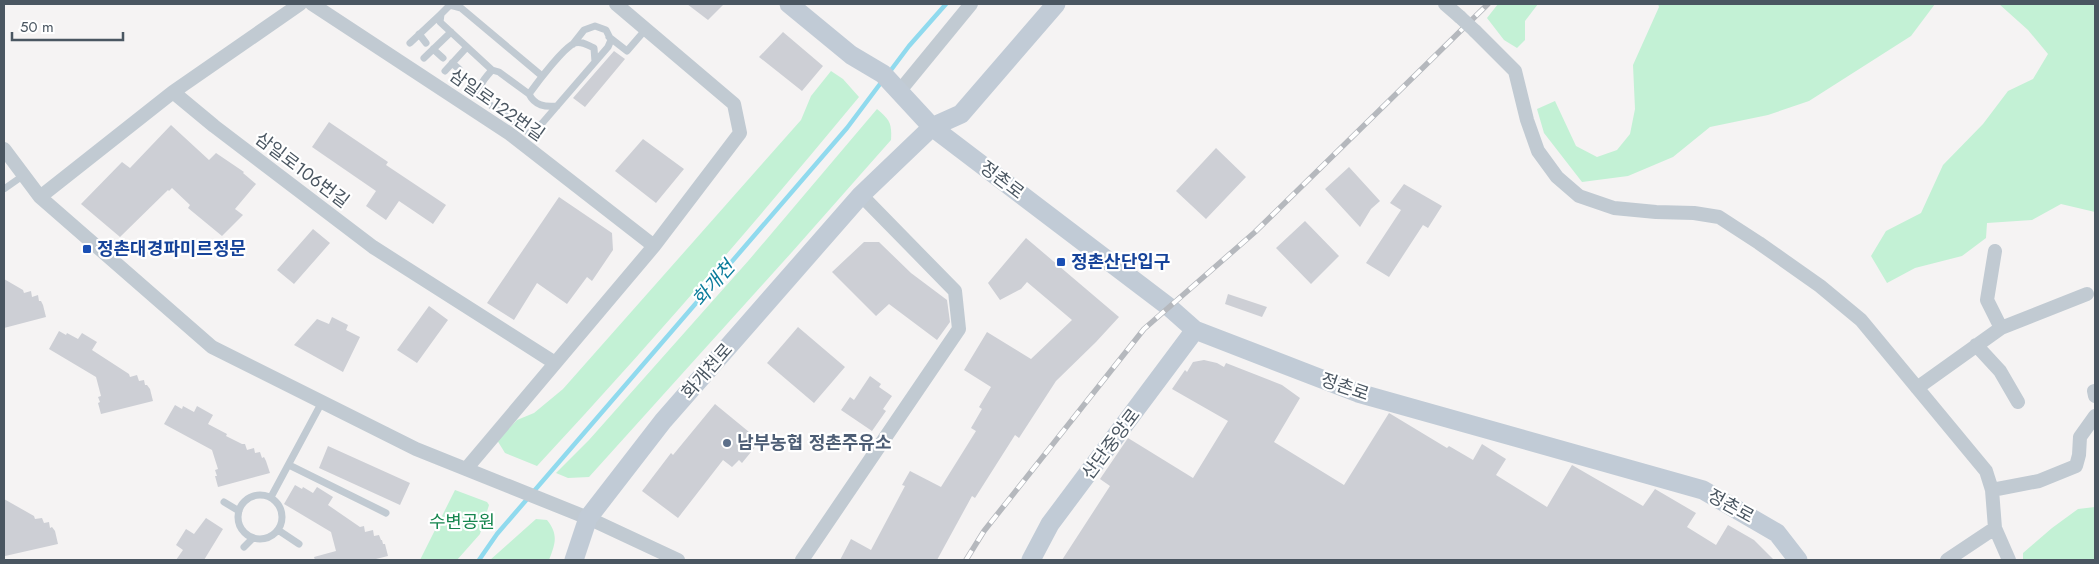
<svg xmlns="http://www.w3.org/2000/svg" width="2099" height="564" font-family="Jost,'Noto Sans KR',sans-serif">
<rect width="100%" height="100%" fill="#f5f3f3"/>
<!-- green -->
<path fill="#c3f1d5" d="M 1498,4 L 1538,4 L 1525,21 L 1525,40 L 1517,48 L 1504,40 L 1487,18 Z
M 1658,4 L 1935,4 L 1911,36 L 1809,101 L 1768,115 L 1710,127 L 1673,157 L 1628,176 L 1582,182 L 1544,133 L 1537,109 L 1555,101 L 1576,146 L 1597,157 L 1617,150 L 1630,134 L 1635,109 L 1633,65 L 1659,7 Z
M 1999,4 L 2095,4 L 2095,212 L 2061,204 L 2032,220 L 1987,223 L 1986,238 L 1962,256 L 1915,268 L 1887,283 L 1871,256 L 1886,231 L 1921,213 L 1943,165 L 1983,124 L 2008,91 L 2033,79 L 2048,54 L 2028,30 Z
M 831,71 L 843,79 L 859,97 C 755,223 648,347 537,466 L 505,453 L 497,440 L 517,420 L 534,413 L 563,389 L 801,120 L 811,96 Z
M 877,109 C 890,120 892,123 891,140 L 792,252 L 589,477 L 568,478 L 556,473 L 589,440 L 749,260 Z
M 455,490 L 487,502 L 489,505 L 480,534 L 457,560 L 420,560 Z
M 2095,507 L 2095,560 L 2023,560 L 2023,553 L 2052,528 L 2078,509 Z
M 536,519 L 547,520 C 559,535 555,544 549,560 L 490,560 Z"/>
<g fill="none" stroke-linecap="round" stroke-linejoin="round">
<!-- stream -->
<path stroke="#90daee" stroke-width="4.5" d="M 888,74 L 909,46 L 946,4
M 479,560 L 497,534 L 847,128 L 883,80"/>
</g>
<!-- building -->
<path fill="#cdcfd5" d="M 687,4 L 724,4 L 708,20 Z
M 783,32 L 823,66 L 802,91 L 759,57 Z
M 614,51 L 625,59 L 585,107 L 573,98 Z
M 329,122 L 388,162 L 386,165 L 446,205 L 433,224 L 399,201 L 386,220 L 366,206 L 376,191 L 312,147 Z
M 171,125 L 209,160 L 216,153 L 244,172 L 243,173 L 256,184 L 235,209 L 243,215 L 222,236 L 188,208 L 190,205 L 172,188 L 169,191 L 168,190 L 120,237 L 81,204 L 122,162 L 130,168 Z
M 643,139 L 684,169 L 656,203 L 615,171 Z
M 1216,148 L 1246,177 L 1206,219 L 1176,191 Z
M 1349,167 L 1380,201 L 1371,209 L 1360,227 L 1325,189 Z
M 1404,184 L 1442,206 L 1428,228 L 1423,225 L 1389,277 L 1366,263 L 1401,210 L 1390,203 Z
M 559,197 L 612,233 L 613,250 L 592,281 L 587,277 L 567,304 L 537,283 L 514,320 L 487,303 Z
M 1305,221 L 1339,256 L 1311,284 L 1276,248 Z
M 313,229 L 330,243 L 294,284 L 277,270 Z
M 1026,238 L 1119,317 L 1096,342 L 1056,381 L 1019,438 L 1015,435 L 975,498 L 972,496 L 937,560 L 840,560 L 851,539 L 871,550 L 905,486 L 902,485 L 910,471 L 941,487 L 976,431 L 971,428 L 982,409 L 979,407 L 991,387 L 964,370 L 987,332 L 1031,359 L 1072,320 L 1027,282 L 1021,289 L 1000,300 L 988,283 Z
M 864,242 L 879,242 L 911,273 L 947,300 L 950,322 L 937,340 L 889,304 L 876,316 L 832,272 Z
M 4,279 L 23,290 L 24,293 L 31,291 L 32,297 L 38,295 L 39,301 L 41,301 L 43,305 L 46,317 L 4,328 Z
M 1228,294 L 1267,307 L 1262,317 L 1225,304 Z
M 429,306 L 448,320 L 417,363 L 397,350 Z
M 332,317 L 348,325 L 346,330 L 360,337 L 343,372 L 294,345 L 317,319 L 329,324 Z
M 798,327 L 845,367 L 814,403 L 767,363 Z
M 59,331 L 66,335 L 67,333 L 78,339 L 82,333 L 97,342 L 92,350 L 129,374 L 130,377 L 137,375 L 139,381 L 144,380 L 145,385 L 147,385 L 150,389 L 153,401 L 101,414 L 98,403 L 100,402 L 98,397 L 101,396 L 96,377 L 49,349 Z
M 1204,360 L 1217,363 L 1224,367 L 1226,363 L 1282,385 L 1300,398 L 1274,442 L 1344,485 L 1389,413 L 1447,448 L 1449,446 L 1473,460 L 1482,444 L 1506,459 L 1496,475 L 1547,507 L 1572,465 L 1643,506 L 1655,489 L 1696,513 L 1687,527 L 1716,545 L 1728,525 L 1754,540 L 1774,560 L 1062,560 L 1110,486 L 1100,479 L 1128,438 L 1193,478 L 1228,421 L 1172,389 L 1185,370 L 1187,372 L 1193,362 Z
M 870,376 L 881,384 L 879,387 L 892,396 L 883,409 L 886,411 L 872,431 L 841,410 L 850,397 L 854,400 Z
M 715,404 L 760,441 L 742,463 L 739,460 L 732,467 L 723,460 L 678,518 L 642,491 L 671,453 L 673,455 Z
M 175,405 L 182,409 L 183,406 L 194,412 L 197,406 L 213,415 L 208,424 L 227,434 L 226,436 L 242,444 L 245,444 L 247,450 L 254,448 L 255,453 L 260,452 L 262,458 L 264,457 L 266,461 L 270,473 L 218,487 L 215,476 L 217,476 L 215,470 L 218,469 L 212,450 L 164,424 Z
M 328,446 L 410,483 L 400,505 L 319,468 Z
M 295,485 L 302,489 L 303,487 L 313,493 L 317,487 L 333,497 L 328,505 L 360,527 L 364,526 L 365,532 L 373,530 L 374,536 L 379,535 L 381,540 L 382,540 L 383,544 L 385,544 L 388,556 L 372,560 L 315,560 L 314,557 L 336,551 L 331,532 L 284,504 Z
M 4,499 L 34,516 L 35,519 L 42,518 L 44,523 L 49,522 L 50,528 L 52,527 L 55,531 L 58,544 L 5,556 Z
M 206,518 L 223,529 L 204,560 L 176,560 L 183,550 L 176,545 L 186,529 L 194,534 Z"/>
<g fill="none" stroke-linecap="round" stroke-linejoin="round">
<!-- lane -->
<path stroke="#c1cad2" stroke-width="7" d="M 419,34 L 426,43
M 609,37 L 627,51 L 646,29
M 410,43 L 441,14
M 573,44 L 584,30 L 595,26 L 606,30 L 611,40 L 608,47 L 595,62
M 433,49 L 443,58
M 424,58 L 451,32
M 452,63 L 459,69
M 492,70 L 440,22 L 441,14 L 450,5 L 461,8 L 542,76
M 445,71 L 467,47
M 529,94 L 499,72 L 492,70 C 484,79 476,87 482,99 L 528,132 L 538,128 L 595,62 L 594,48 C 587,45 582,41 575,43 C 564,47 537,83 529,94 C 535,106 545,107 557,106
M 4,189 L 24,175
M 289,465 L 386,513
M238 517a22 22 0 1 1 44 0a22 22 0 1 1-44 0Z
M 271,497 L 322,402
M 224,502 L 239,511
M 278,530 L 299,544
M 244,547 L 253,538"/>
<!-- street -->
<path stroke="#c1cad2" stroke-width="14" d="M 312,4 L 510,134 L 654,246
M 1445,4 L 1460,17
M 1475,31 L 1515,71 L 1527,120 L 1538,151 L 1557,177 L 1579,196 L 1614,208 L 1656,212 L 1694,213 L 1719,217 L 1759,243 L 1820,286 L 1861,320 L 1986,471 L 1992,490 L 1995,528
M 173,92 L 214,126 L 373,247 L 555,363
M 898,93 L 971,4
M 4,149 L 40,197 L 212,347 L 416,449 L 588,518 L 678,560
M 40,197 L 173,92 L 300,4
M 1995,251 L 1987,300 L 2001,328
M 1976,345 L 2000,371 L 2018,402
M 1917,388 L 2001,328 L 2087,294
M 2094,391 L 2095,396
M 466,469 L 654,246 L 740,133 L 734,104 L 616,4
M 1992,490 L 2039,481 L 2076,466 L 2079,455 L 2080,437 L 2095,416
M 802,560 L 959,329 L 955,291 L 861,195
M 1947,560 L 1995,528 L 2009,560"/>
<!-- secondary -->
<path stroke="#c1cbd6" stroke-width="19" d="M 789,4 L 851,55 L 883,74 L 932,127 L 1169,307 L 1195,330 L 1358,393 L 1703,490 L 1777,533 L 1798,560
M 574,560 L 588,518 L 663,421 L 861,195 L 932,127 L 961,114 L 1056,4
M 1031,560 L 1050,524 L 1195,330"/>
<!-- rail casing -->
<g stroke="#b5b8bd" stroke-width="5.5">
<path id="rail" d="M 966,560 L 984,531 L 1144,329 L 1255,232 L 1488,4"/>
</g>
<!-- rail -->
<use href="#rail" stroke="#fff" stroke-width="4" stroke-dasharray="11" stroke-linecap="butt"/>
<!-- street-bridge -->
<path stroke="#c1cad2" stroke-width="14" d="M 1460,17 L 1475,31"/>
</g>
<!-- markers -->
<g fill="#1a4fb4" stroke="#fff" stroke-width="2">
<rect x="82" y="244" width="10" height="10" rx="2.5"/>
<rect x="1056" y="257" width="10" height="10" rx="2.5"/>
</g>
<circle fill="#5c6f8a" stroke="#fff" stroke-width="2" cx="727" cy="443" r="5"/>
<g text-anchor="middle" stroke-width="4.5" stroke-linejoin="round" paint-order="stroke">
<!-- street labels -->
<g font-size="18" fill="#4a5661" stroke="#fff">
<text transform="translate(497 105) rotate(35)" y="6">삼일로122번길</text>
<text transform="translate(302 170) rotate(37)" y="6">삼일로106번길</text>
<text transform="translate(1002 180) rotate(37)" y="6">정촌로</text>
<text transform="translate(707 371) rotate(-49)" y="6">화개천로</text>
<text transform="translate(1345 387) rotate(19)" y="6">정촌로</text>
<text transform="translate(1111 444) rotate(-53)" y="6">산단중앙로</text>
<text transform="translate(1731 506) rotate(29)" y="6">정촌로</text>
</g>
<!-- transit labels -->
<g font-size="18" font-weight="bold" fill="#164399" stroke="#fff" text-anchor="start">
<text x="97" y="255">정촌대경파미르정문</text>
<text x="1071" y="268">정촌산단입구</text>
</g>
<!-- service labels -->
<g font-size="18" font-weight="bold" fill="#4e5e75" stroke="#fff" text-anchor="start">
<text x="737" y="449">남부농협 정촌주유소</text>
</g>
<!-- park labels -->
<g font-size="18" fill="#17864f" stroke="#fff">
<text x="462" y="528">수변공원</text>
</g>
<!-- water labels -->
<g font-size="19" font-style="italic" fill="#0c7c9b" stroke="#fff">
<text transform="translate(713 283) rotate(-49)" y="7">화개천</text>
</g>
</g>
<!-- border -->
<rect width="2099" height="564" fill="none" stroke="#4a5661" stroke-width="10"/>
<!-- scale -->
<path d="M12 32v8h111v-8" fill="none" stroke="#4a5661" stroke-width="2.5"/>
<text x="20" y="32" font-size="15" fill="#4a5661" stroke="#ffffff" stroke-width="4" paint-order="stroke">50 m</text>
</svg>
